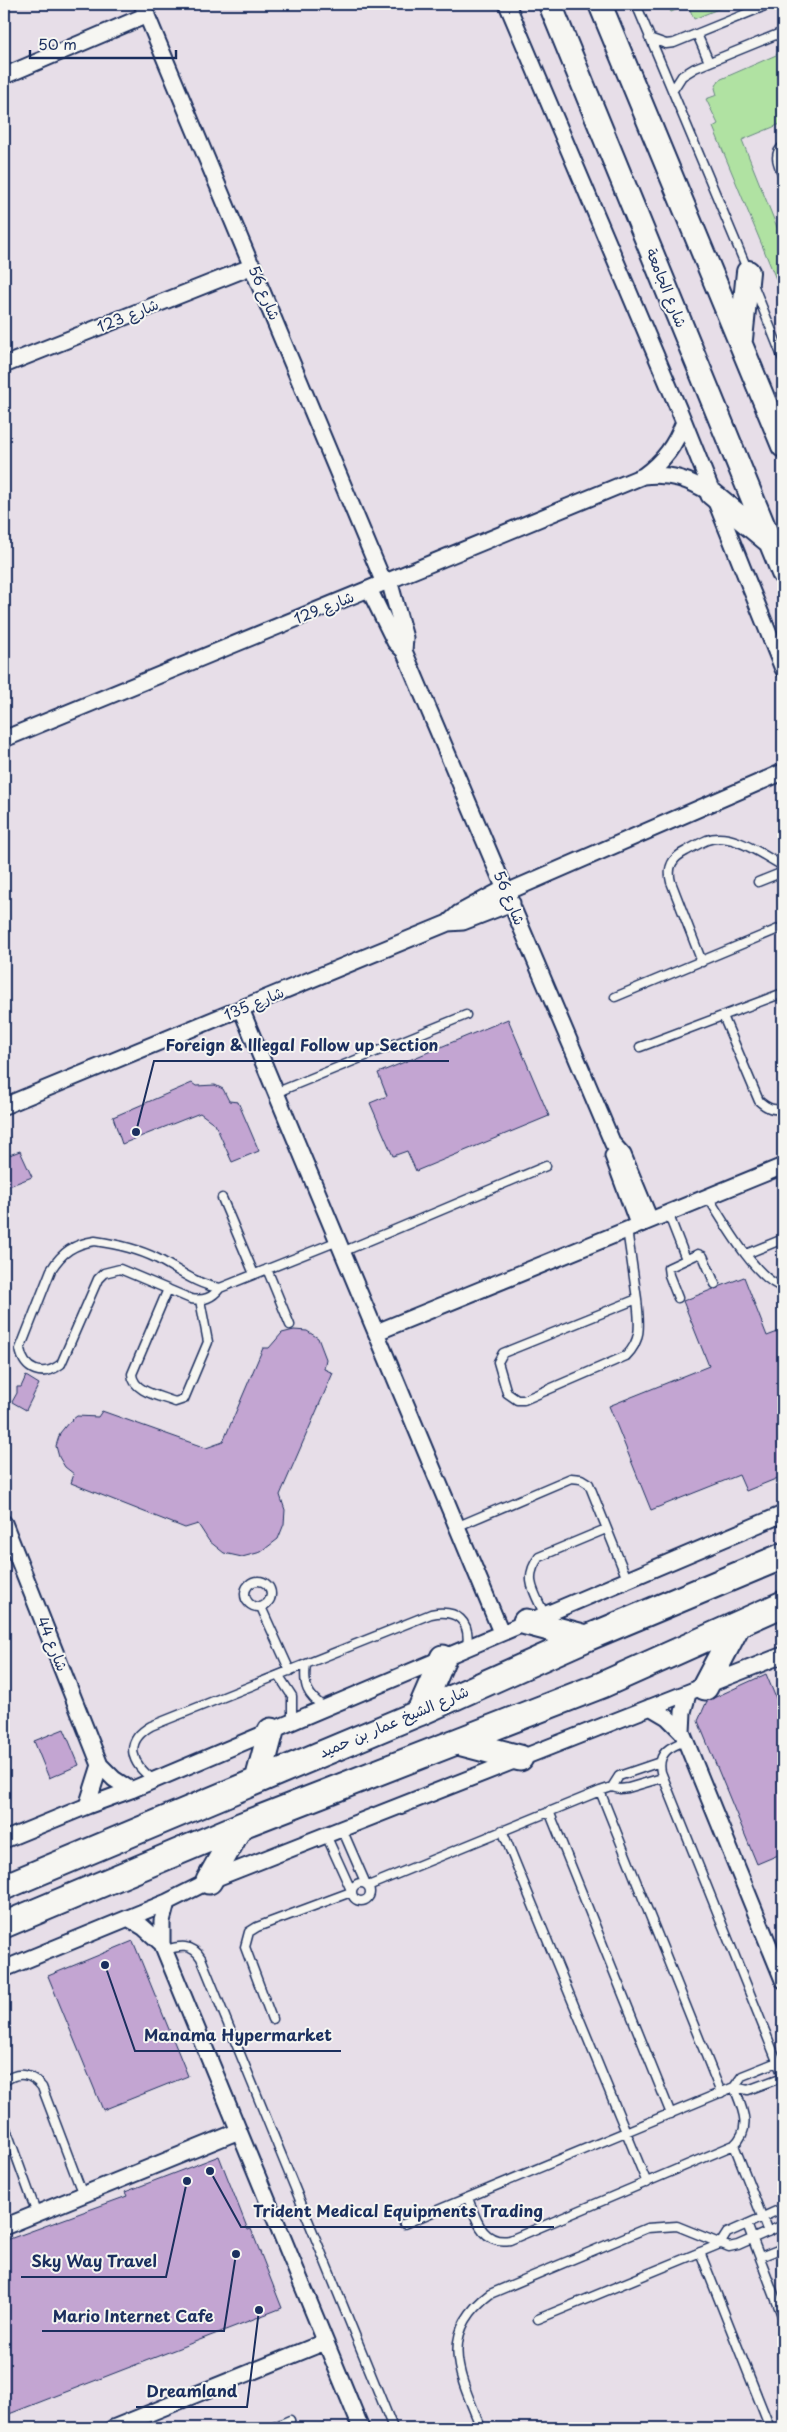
<svg xmlns="http://www.w3.org/2000/svg" width="787" height="2432" font-family="'Playpen Sans','Playpen Sans Arabic',sans-serif">
<rect width="100%" height="100%" fill="#e7dee8"/>
<filter id="ink" filterUnits="userSpaceOnUse"><feTurbulence type="fractalNoise" baseFrequency=".02" numOctaves="2"/><feDisplacementMap in="SourceGraphic" scale="10" xChannelSelector="R" yChannelSelector="G"/><feConvolveMatrix kernelMatrix="1 2 1 2 8 2 1 2 1" color-interpolation-filters="sRGB"/></filter>
<g filter="url(#ink)">
<!-- green -->
<path fill="#b0e2a2" stroke="#668880" d="M 667,4 L 730,4 L 694,19 L 688,5 L 671,12 Z
M 783,52 L 783,123 L 742,140 L 783,242 L 783,296 L 713,127 L 718,124 L 706,99 L 717,95 L 715,88 L 719,80 Z"/>
<!-- building -->
<path fill="#c3a5d2" stroke="#1b2f5e" d="M 508,1019 L 549,1116 L 416,1171 L 407,1151 L 393,1156 L 370,1103 L 387,1096 L 378,1073 Z
M 192,1083 L 196,1086 L 215,1085 L 223,1089 L 229,1101 L 238,1102 L 259,1151 L 232,1162 L 215,1124 L 200,1113 L 122,1144 L 113,1117 Z
M 20,1151 L 32,1177 L 4,1188 L 4,1157 Z
M 744,1277 L 767,1336 L 783,1330 L 783,1476 L 746,1491 L 739,1475 L 651,1510 L 609,1406 L 709,1366 L 683,1301 Z
M 294,1330 L 307,1331 L 318,1338 L 326,1359 L 324,1369 L 333,1373 L 280,1495 L 285,1510 L 284,1524 L 278,1539 L 261,1552 L 242,1557 L 224,1553 L 209,1541 L 198,1524 L 185,1528 L 71,1483 L 74,1474 L 65,1467 L 59,1457 L 56,1446 L 60,1433 L 68,1423 L 77,1416 L 98,1417 L 102,1411 L 206,1448 L 223,1442 L 263,1348 L 269,1348 L 282,1333 Z
M 26,1376 L 39,1384 L 26,1410 L 12,1402 L 17,1393 L 17,1387 L 21,1387 Z
M 766,1674 L 783,1715 L 783,1853 L 757,1864 L 698,1721 L 707,1701 Z
M 64,1729 L 79,1765 L 49,1778 L 34,1741 Z
M 133,1941 L 188,2076 L 103,2110 L 48,1976 Z
M 219,2156 L 248,2230 L 251,2229 L 282,2308 L 4,2416 L 4,2241 L 127,2196 L 125,2192 Z"/>
<g fill="none" stroke-linecap="round" stroke-linejoin="round">
<!-- lane casing -->
<g stroke="#1b2f5e" stroke-width="11">
<path id="lane" d="M 636,4 L 748,271
M 697,34 L 709,62
M 649,38 L 666,44 L 674,43 L 770,4
M 673,90 L 682,76 L 695,68 L 783,32
M 783,146 C 772,155 779,165 783,176
M 753,284 L 783,359
M 758,882 L 783,872
M 702,962 L 671,882 C 667,867 672,858 686,851 C 693,847 700,843 707,840 C 732,831 762,855 783,866
M 615,997 L 783,927
M 723,1016 L 759,1101 C 767,1108 773,1111 783,1108
M 640,1047 L 783,993
M 275,1093 L 466,1015
M 708,1197 C 723,1221 757,1281 783,1287
M 222,1198 L 254,1274
M 668,1213 L 686,1259
M 627,1229 L 637,1299 L 503,1353 L 498,1362 L 507,1393 L 517,1400 L 524,1400 L 626,1356 C 643,1339 639,1322 637,1299
M 95,1241 C 116,1244 136,1248 156,1258 C 176,1268 196,1285 220,1288 C 212,1298 204,1301 191,1299 L 120,1269 L 104,1273 L 98,1279 L 61,1364 C 43,1378 24,1371 20,1349 L 51,1270 C 62,1252 74,1244 95,1241 Z
M 342,1252 L 546,1166
M 746,1254 L 783,1239
M 267,1269 L 290,1325
M 220,1288 L 338,1241
M 168,1289 L 132,1374 C 133,1392 160,1396 175,1402 L 184,1399 L 208,1342 L 200,1300
M 678,1298 L 669,1275 L 668,1268 L 698,1254 L 703,1256 L 715,1284
M 456,1527 L 571,1478 L 581,1479 L 589,1484 L 627,1579
M245 1594a13 13 0 1 1 26 0a13 13 0 1 1-26 0Z
M 261,1607 L 290,1671
M 544,1613 C 534,1592 523,1578 539,1557 L 606,1529
M 306,1664 C 303,1686 307,1695 325,1708
M 279,1676 L 292,1696 L 292,1722
M 686,1741 C 670,1746 657,1753 661,1772 L 783,2076
M 154,1780 C 131,1764 123,1742 151,1726 L 431,1614 C 457,1609 471,1621 467,1647
M 612,1787 L 619,1776 L 660,1762
M 600,1791 L 721,2093
M 549,1811 L 671,2114
M 342,1829 L 366,1884
M 502,1830 L 647,2183
M 326,1835 L 351,1890
M352 1892a9 9 0 1 1 18 0a9 9 0 1 1-18 0Z
M 368,1886 L 600,1791 L 612,1787 L 620,1789 L 628,1788 L 662,1778
M 165,1950 C 179,1946 192,1943 201,1958 L 393,2428
M 272,2019 L 245,1947 L 249,1932 L 257,1927 L 351,1892
M 4,2082 C 18,2070 32,2074 42,2087 L 83,2195
M 734,2087 L 748,2090 L 783,2077
M 4,2123 L 37,2214
M 734,2145 L 768,2232
M 468,2198 C 476,2219 482,2245 510,2240 L 734,2145 C 753,2128 742,2108 734,2087
M 404,2224 L 734,2087 L 742,2076 L 777,2062
M 747,2224 L 783,2318
M 700,2252 L 770,2428
M 760,2257 L 783,2248
M 538,2319 L 720,2244 L 727,2233 L 783,2208
M 272,2428 L 290,2420
M 481,2428 C 461,2378 436,2334 490,2294 L 647,2228 L 677,2226 L 729,2247 L 738,2245 L 783,2225"/>
</g>
<!-- street casing -->
<g stroke="#1b2f5e" stroke-width="19">
<path id="street" d="M 142,4 L 384,583
M 507,4 L 684,422 L 783,669
M 4,76 L 147,15
M 4,365 L 253,266
M 643,476 C 670,473 689,479 712,494
M 389,580 L 405,638 L 404,651
M 369,589 L 395,642 L 404,651 L 613,1144 L 623,1155 L 650,1220
M 4,739 L 643,476 C 664,461 675,445 684,422
M 507,892 L 783,772
M 448,923 L 463,922 L 512,903
M 241,1009 L 501,1632
M 4,1106 L 448,923 L 459,913 L 505,888
M 613,1156 L 638,1224
M 377,1332 L 783,1166
M 4,1523 L 100,1765 L 114,1779 L 131,1790
M 650,1707 L 667,1717 L 682,1732 L 783,1980
M 682,1732 L 683,1712 L 688,1694
M 87,1806 L 100,1765
M 4,1840 L 87,1806 L 131,1790 L 783,1514
M 167,1902 L 162,1921 L 162,1944 L 361,2428
M 128,1918 L 143,1927 L 162,1944
M 4,1969 L 167,1902 L 209,1881 L 783,1655
M 4,2227 L 239,2131
M 113,2428 L 325,2342"/>
</g>
<!-- secondary casing -->
<g stroke="#1b2f5e" stroke-width="26">
<path id="secondary" d="M 550,4 L 783,573
M 600,4 L 783,446
M 741,339 L 748,272
M 712,494 L 769,541"/>
</g>
<!-- primary casing -->
<g stroke="#1b2f5e" stroke-width="29">
<path id="primary" d="M 526,1622 L 587,1638
M 705,1687 L 737,1626
M 419,1713 L 443,1658
M 458,1742 L 520,1758
M 258,1780 L 271,1731
M 209,1881 L 240,1826
M 4,1887 L 419,1713 L 587,1638 L 783,1556
M 4,1925 L 240,1826 L 602,1685 L 783,1604"/>
</g>
<!-- lane -->
<use href="#lane" stroke="#f6f6f2" stroke-width="8"/>
<!-- street -->
<use href="#street" stroke="#f6f6f2" stroke-width="15"/>
<!-- secondary -->
<use href="#secondary" stroke="#f6f6f2" stroke-width="22"/>
<!-- primary -->
<use href="#primary" stroke="#f6f6f2" stroke-width="25"/>
</g>
</g>
<g text-anchor="middle" stroke-width="4" stroke-linejoin="round" paint-order="stroke">
<!-- street labels -->
<g font-size="15" fill="#1b2f5e" stroke="#f6f6f2">
<text transform="translate(666 288) rotate(68)" y="5">شارع الجامعة</text>
<text transform="translate(264 293) rotate(67)" y="5">شارع 56</text>
<text transform="translate(128 316) rotate(-22)" y="5">شارع 123</text>
<text transform="translate(324 608) rotate(-22)" y="5">شارع 129</text>
<text transform="translate(509 898) rotate(67)" y="5">شارع 56</text>
<text transform="translate(254 1004) rotate(-23)" y="5">شارع 135</text>
<text transform="translate(52 1644) rotate(68)" y="5">شارع 44</text>
<text transform="translate(394 1722) rotate(-23)" y="5">شارع الشيخ عمار بن حميد</text>
</g>
</g>
<!-- callouts -->
<path fill="none" stroke="#1b2f5e" stroke-width="2" d="M136 1132L154 1061H449M105 1965L135 2051H341M210 2171L241 2227H554M187 2181L166 2277H21M236 2254L224 2331H42M259 2310L247 2407H136"/>
<g fill="#1b2f5e" stroke="#f6f6f2" stroke-width="2">
<circle cx="136" cy="1132" r="5"/>
<circle cx="105" cy="1965" r="5"/>
<circle cx="210" cy="2171" r="5"/>
<circle cx="187" cy="2181" r="5"/>
<circle cx="236" cy="2254" r="5"/>
<circle cx="259" cy="2310" r="5"/>
</g>
<g font-size="16" text-anchor="middle" font-weight="bold" fill="#1b2f5e" stroke="#f6f6f2" stroke-width="4" stroke-linejoin="round" paint-order="stroke">
<text x="302" y="1051">Foreign &amp; Illegal Follow up Section</text>
<text x="238" y="2041">Manama Hypermarket</text>
<text x="398" y="2217">Trident Medical Equipments Trading</text>
<text x="94" y="2267">Sky Way Travel</text>
<text x="133" y="2322">Mario Internet Cafe</text>
<text x="192" y="2397">Dreamland</text>
</g>
<!-- margin -->
<rect width="787" height="2432" fill="none" stroke="#f6f6f2" stroke-width="20"/>
<rect x="10" y="10" width="767" height="2412" fill="none" stroke="#1b2f5e" stroke-width="2" filter="url(#ink)"/>
<!-- scale -->
<path d="M30 50v8h146v-8" fill="none" stroke="#1b2f5e" stroke-width="2.5"/>
<text x="38" y="50" font-size="15" fill="#1b2f5e" stroke="#f6f6f2" stroke-width="4" paint-order="stroke">50 m</text>
</svg>
